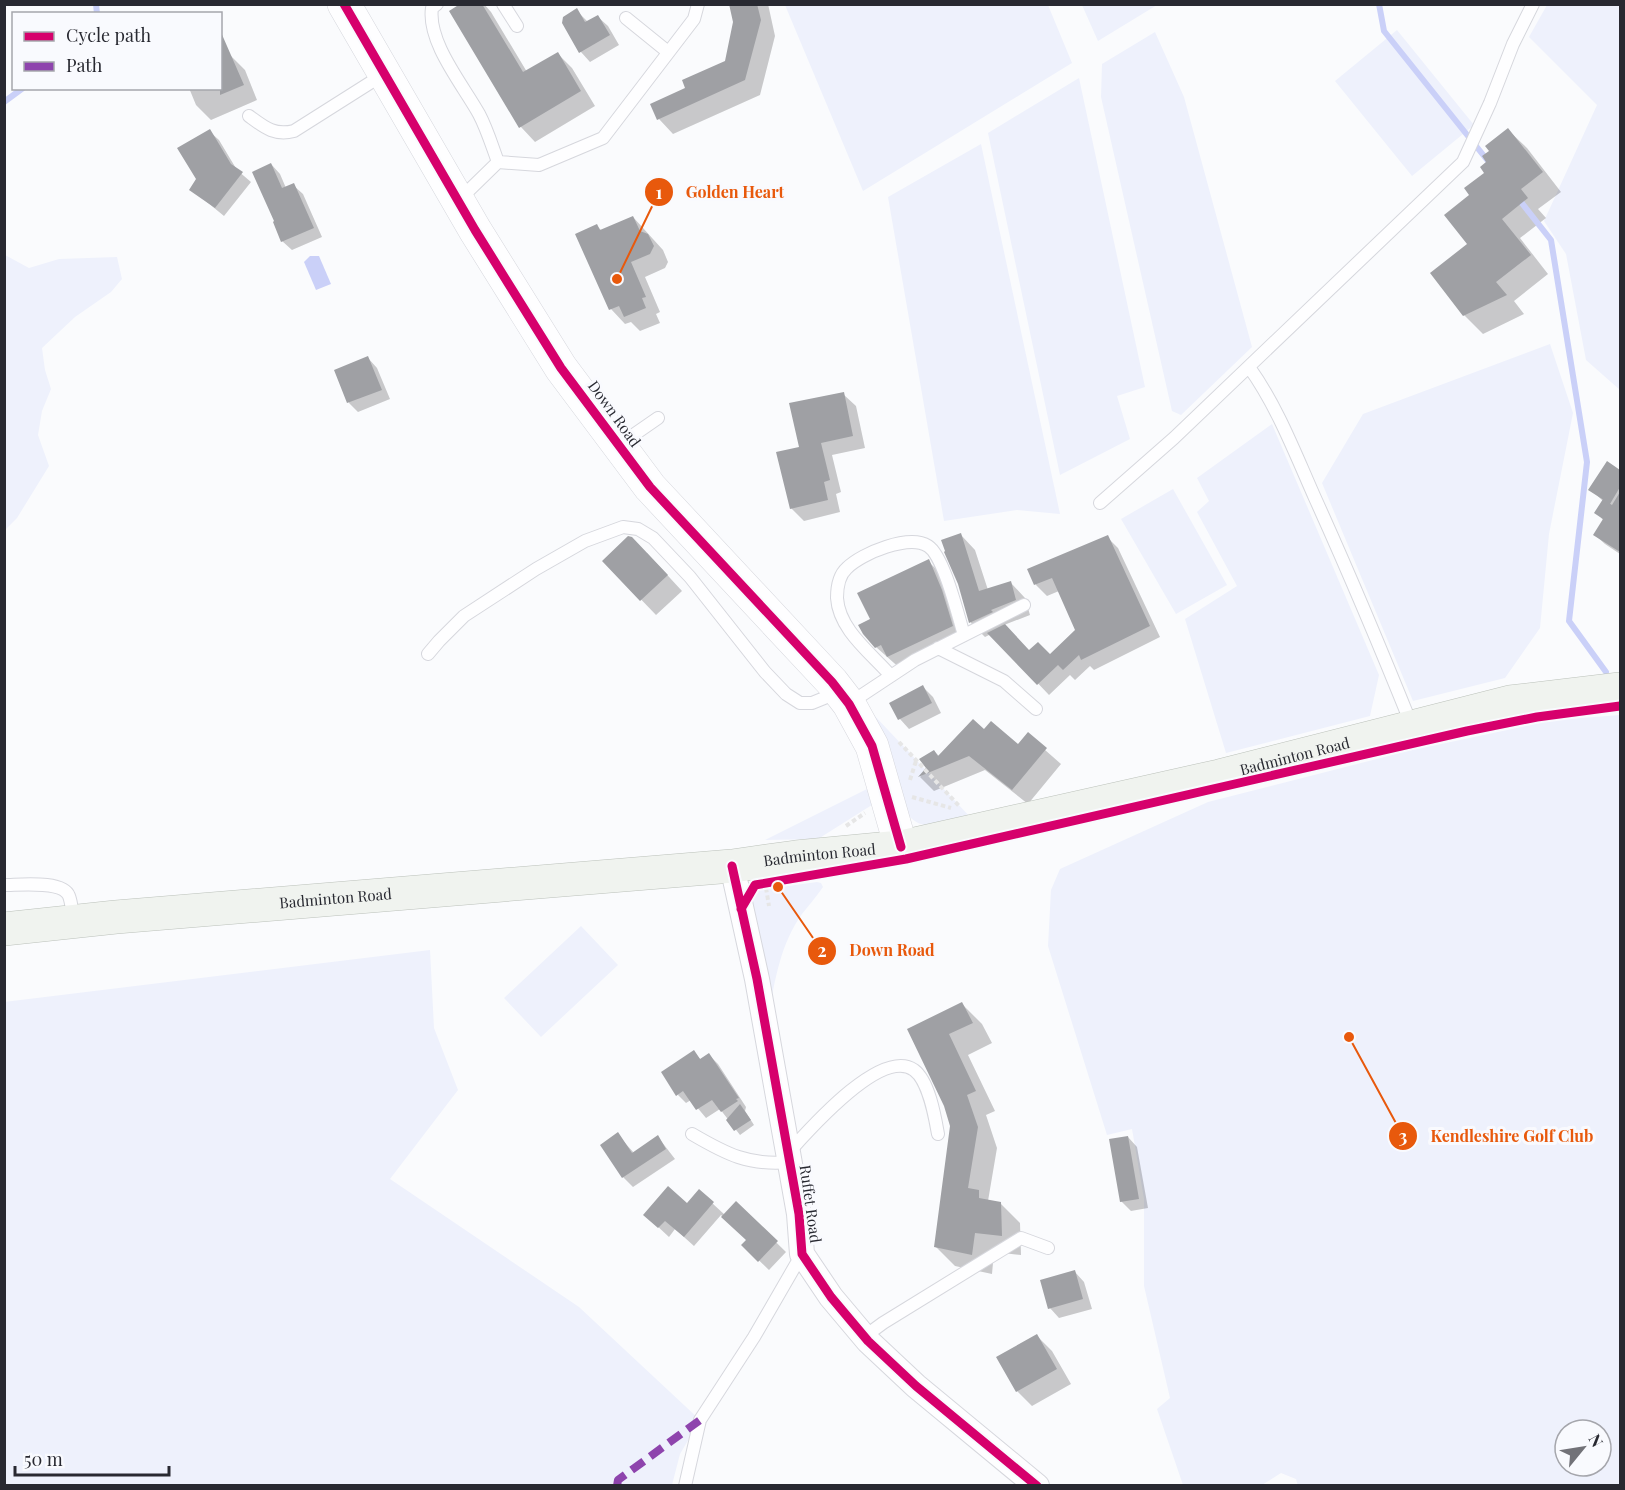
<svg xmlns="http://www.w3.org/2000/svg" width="1625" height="1490" font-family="'Playfair Display',serif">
<rect width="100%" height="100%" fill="#fafbfd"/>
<!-- green -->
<path fill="#eef1fc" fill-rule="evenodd" d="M 785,5 L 1048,5 L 1072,63 L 863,191 Z
M 1082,5 L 1157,5 L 1098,41 Z
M 1547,5 L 1620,5 L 1620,390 L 1586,360 L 1566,254 L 1544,221 L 1597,105 L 1529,37 Z
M 1397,30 L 1474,125 L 1412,176 L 1335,81 Z
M 1155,32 L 1184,97 L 1252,347 L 1181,415 L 1172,411 L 1101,97 L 1102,64 Z
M 1079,78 L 1145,387 L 1117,396 L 1130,439 L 1060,475 L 988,133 Z
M 981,144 L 1060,514 L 1017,510 L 944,521 L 888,197 Z
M 5,255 L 29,268 L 59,259 L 117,257 L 122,279 L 111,292 L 75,317 L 42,348 L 45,370 L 51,389 L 42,411 L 38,435 L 49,466 L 17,518 L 5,530 Z
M 1550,344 L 1573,413 L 1549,534 L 1540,628 L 1505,678 L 1413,701 L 1322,483 L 1363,414 Z
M 1272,424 L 1379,675 L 1370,716 L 1226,753 L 1185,619 L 1237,586 L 1197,512 L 1209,501 L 1197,478 Z
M 1173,489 L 1227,585 L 1176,614 L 1121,519 Z
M 872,713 L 973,820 C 955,823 926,833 911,818 C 908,815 906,809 904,805 Z
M 1620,715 L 1620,1485 L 1298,1486 L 1296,1479 L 1281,1473 L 1262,1485 L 1183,1485 L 1157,1409 L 1170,1398 L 1144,1286 L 1144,1199 L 1132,1129 L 1107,1135 L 1048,946 L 1051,890 L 1060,869 L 1208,802 L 1408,751 L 1555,720 ZM 1565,1430 L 1601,1430 L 1601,1466 L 1565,1466 Z
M 873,786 L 875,803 L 818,839 L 765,840 Z
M 817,882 L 821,883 L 823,887 C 816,897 809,905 802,914 C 781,943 775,979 769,1013 L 747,907 L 758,890 Z
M 581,926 L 618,965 L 541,1037 L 504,998 Z
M 430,950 L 434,1028 L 458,1090 L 390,1179 L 579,1307 L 700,1420 L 680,1454 L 672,1485 L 5,1485 L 4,1002 Z"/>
<!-- water -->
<path fill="#cad0f8" d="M 310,256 L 319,256 L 331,284 L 316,290 L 304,262 Z"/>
<!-- shadow -->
<path fill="#0003" d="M 463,4 L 484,4 L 491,12 L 527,72 L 558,54 L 572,68 L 595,106 L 535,142 L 521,127 Z
M 730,4 L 768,4 L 775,36 L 760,95 L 673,134 L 659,119 L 687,89 L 726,62 L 735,22 Z
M 576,10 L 588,22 L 598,17 L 608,26 L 619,45 L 590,62 L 581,52 L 564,23 Z
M 230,55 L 245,70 L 257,100 L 211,120 L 196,105 L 189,88 L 220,88 Z
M 1508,130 L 1527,148 L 1561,192 L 1538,209 L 1546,218 L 1520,238 L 1548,274 L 1514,301 L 1524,314 L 1483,334 L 1464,315 L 1471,195 L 1487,173 L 1491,151 Z
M 209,131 L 219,140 L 237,170 L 251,182 L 224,216 L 191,189 L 198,179 Z
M 271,164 L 280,174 L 286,188 L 293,185 L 303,194 L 322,237 L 292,250 L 282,241 L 276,222 Z
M 633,217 L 663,250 L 668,262 L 665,268 L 645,277 L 660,312 L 656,314 L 660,323 L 640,331 L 631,322 L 625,324 L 611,309 L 597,226 L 602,231 Z
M 368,358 L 377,368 L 390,399 L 358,412 L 349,403 L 336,371 Z
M 843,394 L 856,406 L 865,448 L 832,455 L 841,492 L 836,494 L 840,512 L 804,521 L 791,508 L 800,448 Z
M 1607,463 L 1620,472 L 1620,554 L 1605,544 L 1595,535 L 1604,521 L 1596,512 L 1603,501 L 1590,489 Z
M 961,535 L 975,550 L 988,590 L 1011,583 L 1025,598 L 1030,615 L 1004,625 L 1029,652 L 1050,655 L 1077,631 L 1059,591 L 1047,596 L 1036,585 L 1029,569 L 1107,537 L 1118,548 L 1160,637 L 1094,670 L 1090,666 L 1075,680 L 1070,675 L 1049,695 L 991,634 L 985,637 L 971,623 L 959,584 Z
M 647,553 L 682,591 L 656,615 L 604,561 Z
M 928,561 L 943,576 L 956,606 L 967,641 L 903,671 L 876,647 Z
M 923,687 L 933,697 L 941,713 L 909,729 L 900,719 L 891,703 Z
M 984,731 L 1018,746 L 1028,735 L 1061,764 L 1028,804 L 985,770 L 934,791 L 920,777 L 928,768 L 934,751 L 939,756 Z
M 962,1004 L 982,1024 L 992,1043 L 968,1055 L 995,1111 L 986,1115 L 997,1148 L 988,1201 L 1000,1203 L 1020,1223 L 1021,1255 L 994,1252 L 992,1274 L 955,1266 L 935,1246 L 952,1126 L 945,1106 L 909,1029 Z
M 694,1052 L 701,1060 L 709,1055 L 718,1064 L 746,1107 L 745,1111 L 754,1125 L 740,1135 L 720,1109 L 706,1118 L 691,1100 L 686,1103 L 678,1095 Z
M 617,1134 L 634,1153 L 658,1137 L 675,1159 L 633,1187 L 623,1177 Z
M 1128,1137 L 1137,1147 L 1148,1208 L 1131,1211 L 1121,1201 Z
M 699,1191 L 725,1215 L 736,1203 L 786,1252 L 769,1270 L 743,1245 L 747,1240 L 721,1215 L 694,1246 L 675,1229 L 669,1237 L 655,1224 L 687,1205 Z
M 1075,1272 L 1084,1282 L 1092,1309 L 1059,1318 L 1050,1308 Z
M 1037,1336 L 1052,1351 L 1071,1384 L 1032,1406 L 1017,1391 Z"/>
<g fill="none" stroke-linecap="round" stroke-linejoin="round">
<!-- stream -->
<path stroke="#cad0f8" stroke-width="6" d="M 96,4 L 97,14
M 1379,4 L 1384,31 L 1488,161
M 4,102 L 23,88
M 1517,197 L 1551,240 L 1587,462 L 1569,621 L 1606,672"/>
</g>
<!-- building -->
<path fill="#9fa0a4" d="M 460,4 L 482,4 L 523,72 L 558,52 L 581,91 L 519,128 L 449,11 Z
M 729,4 L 757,4 L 761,20 L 745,80 L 657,120 L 650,104 L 685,88 L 682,80 L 725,61 L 733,22 Z
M 577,8 L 585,22 L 598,15 L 610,35 L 579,53 L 562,23 L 563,17 Z
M 220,30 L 244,85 L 220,95 Z
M 1508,128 L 1543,172 L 1521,189 L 1528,198 L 1502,219 L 1531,255 L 1496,282 L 1507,295 L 1463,316 L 1430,273 L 1467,244 L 1444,215 L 1469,195 L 1464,188 L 1484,173 L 1480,167 L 1486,162 L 1482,156 L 1489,151 L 1485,146 Z
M 210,129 L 231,164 L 243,172 L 215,208 L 189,190 L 196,179 L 177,148 Z
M 271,163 L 282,188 L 294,183 L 314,228 L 281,242 L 273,222 L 274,221 L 252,172 Z
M 633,216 L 640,231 L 648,234 L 654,246 L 650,254 L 631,262 L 646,297 L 642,298 L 646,308 L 624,317 L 619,306 L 609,310 L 575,234 L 597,224 L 600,230 Z
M 368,356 L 382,390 L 347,403 L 334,370 Z
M 844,392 L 853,436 L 821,443 L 830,480 L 824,482 L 828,500 L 790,509 L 776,452 L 799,447 L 789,403 Z
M 1607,461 L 1620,470 L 1620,487 L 1610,504 L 1588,490 Z
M 1620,492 L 1620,552 L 1593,535 L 1603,519 L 1594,513 L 1603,499 L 1612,505 Z
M 961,533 L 979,591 L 1011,581 L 1016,600 L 991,610 L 993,612 L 969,623 L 958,584 L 944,552 L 945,551 L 941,540 Z
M 1108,535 L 1150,626 L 1081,660 L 1079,655 L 1063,670 L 1058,665 L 1037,685 L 987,633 L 1005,624 L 1029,650 L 1038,642 L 1050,654 L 1075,630 L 1052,578 L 1034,585 L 1027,569 Z
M 628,536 L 632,537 L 668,575 L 640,601 L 602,561 Z
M 929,559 L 942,590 L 953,626 L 887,657 L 881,645 L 875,648 L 863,634 L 858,625 L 870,619 L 857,593 Z
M 923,685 L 932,703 L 898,720 L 889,703 Z
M 973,719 L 984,729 L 991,721 L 1018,744 L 1028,732 L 1047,748 L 1012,790 L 969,756 L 918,777 L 926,768 L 919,759 L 934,750 L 938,756 Z
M 962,1002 L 973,1023 L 949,1034 L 976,1091 L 967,1095 L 978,1127 L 968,1188 L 979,1190 L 979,1198 L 1001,1202 L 1002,1236 L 975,1233 L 972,1255 L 934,1247 L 950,1126 L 944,1106 L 907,1029 Z
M 694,1050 L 700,1059 L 709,1053 L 739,1098 L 736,1099 L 738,1101 L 721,1112 L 712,1100 L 696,1110 L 683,1091 L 676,1096 L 661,1072 Z
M 740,1104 L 751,1120 L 734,1131 L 726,1120 Z
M 618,1132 L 632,1153 L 658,1135 L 666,1149 L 622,1178 L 600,1145 Z
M 1128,1136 L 1139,1199 L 1120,1202 L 1109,1139 Z
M 668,1186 L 687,1203 L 699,1189 L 714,1202 L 684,1237 L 665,1221 L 658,1228 L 643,1215 Z
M 736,1201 L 778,1241 L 758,1262 L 741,1245 L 746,1240 L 721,1217 Z
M 1075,1270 L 1083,1299 L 1048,1309 L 1040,1280 Z
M 1037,1334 L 1057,1369 L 1016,1392 L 996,1357 Z"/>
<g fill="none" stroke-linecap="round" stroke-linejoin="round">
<!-- lane casing -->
<g stroke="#d6d7dd" stroke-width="14">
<path id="lane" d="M 437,4 L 432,8 C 427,42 463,85 479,114 C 487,129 492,146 498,162
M 503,4 L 517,26
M 626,18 L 668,52
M 249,116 C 264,127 274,136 294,131 L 384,74
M 459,200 L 498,162 L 539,165 L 603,138 L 694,19 L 698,4
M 1249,367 C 1277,406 1295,453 1315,498 C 1349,573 1381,649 1412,726
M 619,445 L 658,418
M 1100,503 L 1174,438 L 1463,162 L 1490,103 L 1513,44 L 1533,4
M 938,648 L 1004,681 L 1036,709
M 428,654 L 439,641 L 464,616 L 536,569 L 585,541 L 623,527 L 638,529 L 653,538 L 690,577 L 765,672 L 786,694 L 800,703 L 812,703 L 839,692
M 891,676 C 871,653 839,630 837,598 C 837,587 839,575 847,568 C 862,553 909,534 928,546 C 944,556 958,616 964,635
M 850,703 L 915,660 L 1024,605
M 4,885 C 20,885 63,880 69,896 C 72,904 72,913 74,921
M 692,1134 C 726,1154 749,1166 790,1162
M 789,1152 C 809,1130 881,1047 914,1070 C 929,1081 935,1117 938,1134
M 864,1337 L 883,1323 L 1021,1238 L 1048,1248
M 685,1486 L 700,1420 L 754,1337 L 802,1254"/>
</g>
<!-- street casing -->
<g stroke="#d6d7dd" stroke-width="26">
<path id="street" d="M 732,866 L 757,979 L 799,1214 L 802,1254 L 831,1297 L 868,1341 L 916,1386 L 1037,1486"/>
</g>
<!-- secondary casing -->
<g stroke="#d6d7dd" stroke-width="34">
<path id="secondary" d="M 344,4 L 475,230 L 561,368 L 650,487 L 832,682 L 849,704 L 872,746 L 901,847"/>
</g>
<!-- primary casing -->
<g stroke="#bbc1ba" stroke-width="34">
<g id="primary">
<path id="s1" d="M 4,929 L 116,917 L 732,866 L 796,857 L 901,847 L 1219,776 L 1510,702 L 1620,689"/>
</g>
</g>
<!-- path -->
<path stroke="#e6e6e6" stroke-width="4" stroke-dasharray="4.5 3" stroke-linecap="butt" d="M 899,742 L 960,807
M 910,780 L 916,761
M 912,797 L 951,808
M 846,826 L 865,813
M 766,888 L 769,906"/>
<!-- lane -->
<use href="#lane" stroke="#fefeff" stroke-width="12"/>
<!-- street -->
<use href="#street" stroke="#fefeff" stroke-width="24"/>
<!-- secondary -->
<use href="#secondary" stroke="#fefeff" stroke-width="33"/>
<!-- primary -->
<use href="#primary" stroke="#f0f3ef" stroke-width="33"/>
<!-- quiet -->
<path stroke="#8e44ad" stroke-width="8" stroke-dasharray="15 8" stroke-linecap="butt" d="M 617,1486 L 618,1480 L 700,1420"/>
<!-- cycleway casing -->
<g stroke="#f9fafe" stroke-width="13">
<path id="cycleway" d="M 344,4 L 475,230 L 561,368 L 650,487 L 832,682 L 849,704 L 872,746 L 901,847
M 732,866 L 757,979 L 799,1214 L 802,1254 L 831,1297 L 868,1341 L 916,1386 L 1037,1486
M 741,909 L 755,885 L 906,859 L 1467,731 L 1537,717 L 1620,706"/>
</g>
<!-- cycleway -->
<use href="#cycleway" stroke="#d6006c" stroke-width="9"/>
</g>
<g text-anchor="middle" stroke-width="6" stroke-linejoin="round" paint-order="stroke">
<!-- street labels -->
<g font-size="15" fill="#282931" stroke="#f9fafe">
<text transform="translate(614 414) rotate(54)" y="5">Down Road</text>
<text dy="5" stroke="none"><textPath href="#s1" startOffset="1305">Badminton Road</textPath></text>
<text dy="5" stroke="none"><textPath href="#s1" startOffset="819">Badminton Road</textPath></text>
<text dy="5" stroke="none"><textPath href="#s1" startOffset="333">Badminton Road</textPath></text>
<text transform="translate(810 1204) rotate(82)" y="5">Ruffet Road</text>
</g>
</g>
<!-- callouts -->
<path fill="none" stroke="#e8590c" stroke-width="2" d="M617 279L659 192M778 887L822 951M1349 1037L1403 1136"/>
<g fill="#e8590c" stroke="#f9fafe" stroke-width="2">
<circle cx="617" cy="279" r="6"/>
<circle cx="778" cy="887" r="6"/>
<circle cx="1349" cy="1037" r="6"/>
<circle cx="659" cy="192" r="15"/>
<circle cx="822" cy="951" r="15"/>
<circle cx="1403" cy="1136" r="15"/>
</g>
<g font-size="18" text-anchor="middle" font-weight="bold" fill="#fff">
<text x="659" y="199">1</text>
<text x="822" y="957">2</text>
<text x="1403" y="1143">3</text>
</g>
<g font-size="16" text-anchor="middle" font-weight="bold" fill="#e8590c" stroke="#f9fafe" stroke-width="6" stroke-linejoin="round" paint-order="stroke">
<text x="735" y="198">Golden Heart</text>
<text x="892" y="956">Down Road</text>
<text x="1512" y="1142">Kendleshire Golf Club</text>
</g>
<!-- border -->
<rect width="1625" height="1490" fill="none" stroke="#282931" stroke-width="12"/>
<!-- legend -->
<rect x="12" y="12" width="210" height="78" fill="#f9fafe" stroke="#a5a6ac" stroke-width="1.5"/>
<rect x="24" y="32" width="30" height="9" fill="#d6006c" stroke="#a5a6ac" stroke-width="1.5"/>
<text x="66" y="42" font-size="18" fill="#282931">Cycle path</text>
<rect x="24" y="62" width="30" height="9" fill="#8e44ad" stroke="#a5a6ac" stroke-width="1.5"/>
<text x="66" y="72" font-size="18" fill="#282931">Path</text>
<!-- north arrow -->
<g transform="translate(1583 1448) rotate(60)"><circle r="28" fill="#f9fafe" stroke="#a5a6ac" stroke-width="1.5"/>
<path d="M0-4.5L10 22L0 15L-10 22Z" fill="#727278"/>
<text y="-9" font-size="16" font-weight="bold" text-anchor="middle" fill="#282931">N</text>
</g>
<!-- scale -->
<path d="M15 1466v9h154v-9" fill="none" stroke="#282931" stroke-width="3"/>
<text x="24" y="1466" font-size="18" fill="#282931" stroke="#f9fafe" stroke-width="4.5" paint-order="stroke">50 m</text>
</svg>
